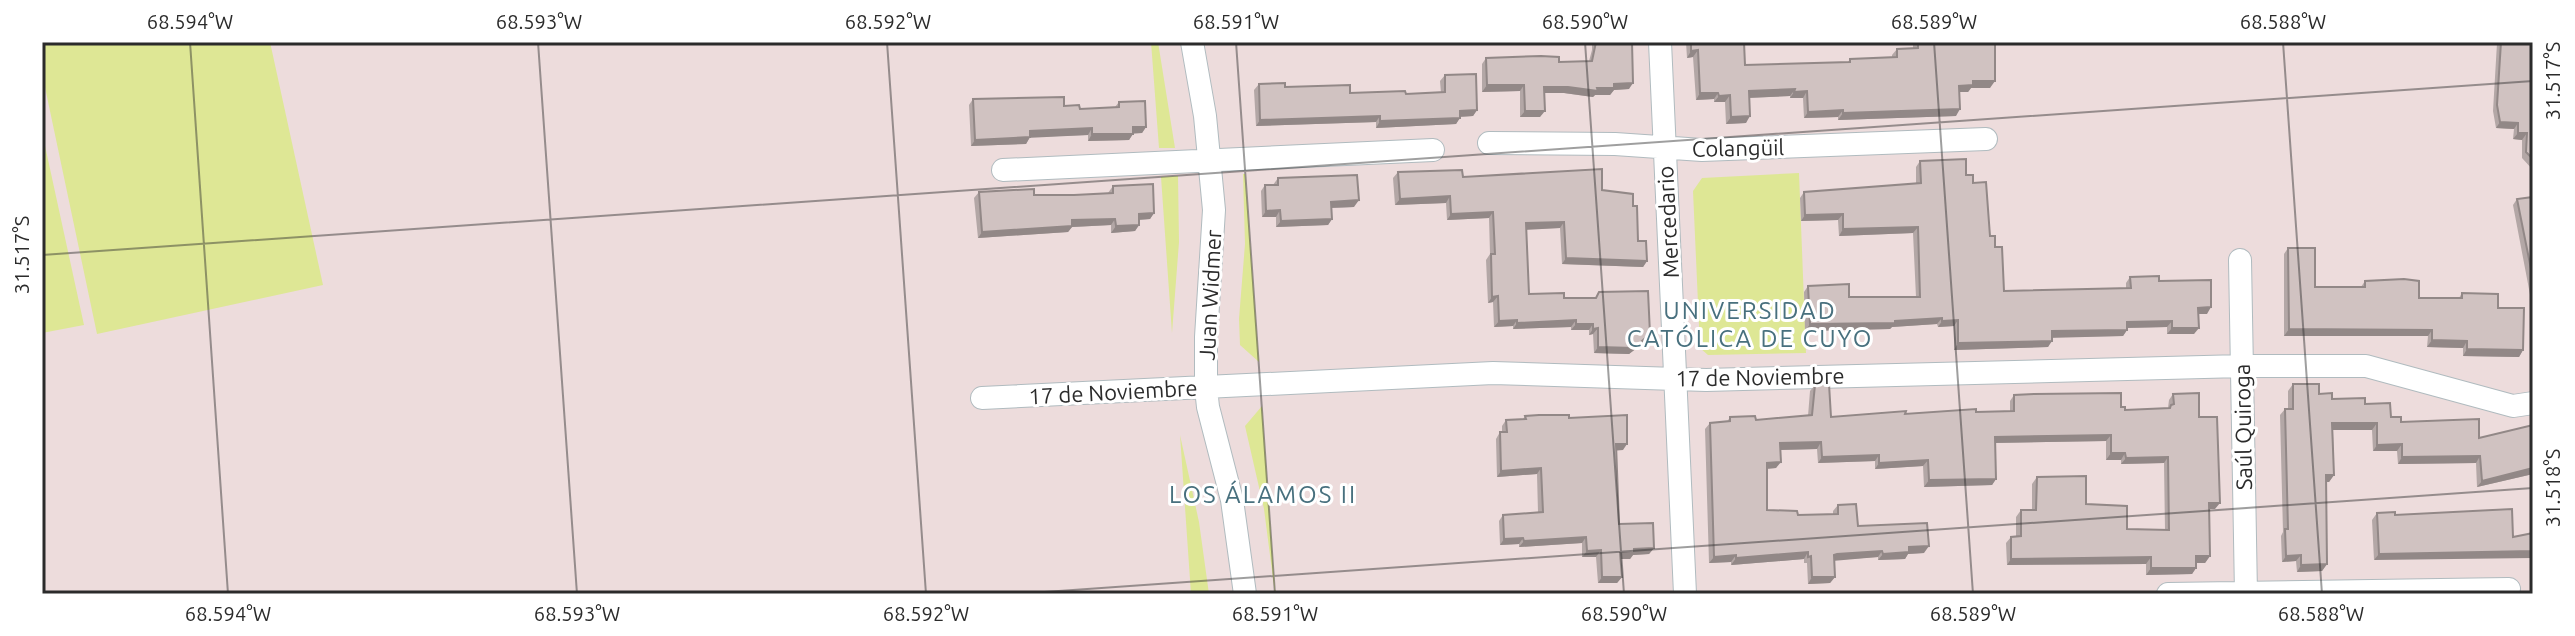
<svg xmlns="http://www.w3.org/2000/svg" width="2575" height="636" font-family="Ubuntu,sans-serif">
<rect width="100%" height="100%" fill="#eddcdc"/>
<!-- green -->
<path fill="#dee795" d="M 42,42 L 270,42 L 323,285 L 97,334 L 42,73 Z
M 1151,42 L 1158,42 L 1175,148 L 1159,148 Z
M 42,132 L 84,325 L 42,333 Z
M 1799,173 L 1806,353 L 1708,355 L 1700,348 L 1693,191 L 1702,178 Z
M 1243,174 L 1245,174 L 1259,362 L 1240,345 L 1239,319 L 1245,244 Z
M 1178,176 L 1179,242 L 1172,333 L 1161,177 Z
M 1262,406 L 1275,590 L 1280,594 L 1275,594 L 1264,509 L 1245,426 Z
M 1180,435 L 1199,522 L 1209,594 L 1191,594 Z"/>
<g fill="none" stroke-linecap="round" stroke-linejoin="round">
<!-- minor casing -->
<g stroke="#b0bbbf" stroke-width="24">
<path id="minor" d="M 1192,42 L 1205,116 L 1214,210 L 1206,337 L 1206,388 L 1208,407 L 1232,500 L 1245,594
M 1660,42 L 1685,594
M 1489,143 L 1615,144 L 1702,150 L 1986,139
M 1003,170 L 1433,150
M 2240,260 L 2246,594
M 982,398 L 1493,373 L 1706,380 L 2242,366 L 2366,366 L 2513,406 L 2533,403
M 2168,594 L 2509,589"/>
</g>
<!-- minor -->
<use href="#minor" stroke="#fff" stroke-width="22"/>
</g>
<!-- wall -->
<path fill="#b3a7a6" d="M 1592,42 L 1632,42 L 1629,89 L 1614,90 L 1610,95 L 1595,95 L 1593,97 L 1564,93 L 1544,93 L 1540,117 L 1520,117 L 1520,91 L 1482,92 L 1482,64 L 1486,58 L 1559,62 L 1589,61 L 1592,50 Z
M 1686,42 L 1744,42 L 1745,65 L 1848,62 L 1850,59 L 1892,58 L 1892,55 L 1897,49 L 1913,48 L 1913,42 L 1995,42 L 1990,88 L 1971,88 L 1968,92 L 1959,92 L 1956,116 L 1838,120 L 1838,117 L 1804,118 L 1803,98 L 1790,98 L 1790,96 L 1750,98 L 1746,123 L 1726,124 L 1725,102 L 1714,102 L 1714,99 L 1696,100 L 1693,57 L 1687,58 Z
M 2487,42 L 2533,42 L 2533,170 L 2522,158 L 2522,140 L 2513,139 L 2514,129 L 2496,128 L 2493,111 L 2497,43 Z
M 1445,75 L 1477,110 L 1473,116 L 1460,117 L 1456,124 L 1376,128 L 1376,122 L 1256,126 L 1254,90 L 1259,84 L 1350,93 L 1406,94 L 1441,93 L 1440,81 Z
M 973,99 L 1064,106 L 1080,109 L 1115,107 L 1119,102 L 1146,127 L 1142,133 L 1133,133 L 1129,140 L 1088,141 L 1088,135 L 1030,137 L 1026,144 L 971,146 L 969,105 Z
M 1920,161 L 1966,175 L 1973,183 L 1990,236 L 1995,247 L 2004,291 L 2126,288 L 2126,283 L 2130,277 L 2159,281 L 2207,314 L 2199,314 L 2194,334 L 2167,334 L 2167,327 L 2127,328 L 2127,330 L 2123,336 L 2052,337 L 2048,347 L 1954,350 L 1954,326 L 1938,327 L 1937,324 L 1892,327 L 1890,329 L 1805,331 L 1804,292 L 1808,286 L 1849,297 L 1916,297 L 1913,233 L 1839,236 L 1838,220 L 1801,221 L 1800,198 L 1804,192 L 1916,184 L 1916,167 Z
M 1398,172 L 1602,190 L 1633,206 L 1638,241 L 1647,261 L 1643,267 L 1562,264 L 1560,228 L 1526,229 L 1529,294 L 1564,298 L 1646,341 L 1629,354 L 1594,353 L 1593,334 L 1589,335 L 1589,330 L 1571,330 L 1571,327 L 1513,329 L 1513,326 L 1494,327 L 1493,302 L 1488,303 L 1486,260 L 1490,254 L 1489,218 L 1447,220 L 1446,203 L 1395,205 L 1393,178 Z
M 1278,178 L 1354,207 L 1332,208 L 1332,219 L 1328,225 L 1276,227 L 1276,217 L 1262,217 L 1261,191 L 1265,185 L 1273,185 Z
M 1113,186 L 1154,213 L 1150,219 L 1139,220 L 1139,225 L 1135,231 L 1111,233 L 1111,225 L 1072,227 L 1068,232 L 978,238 L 974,198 L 979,192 L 1034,195 L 1074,195 L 1108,193 Z
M 2533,197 L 2533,305 L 2532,305 L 2513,205 L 2517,199 Z
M 2288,248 L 2315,287 L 2361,287 L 2365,281 L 2419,298 L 2459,298 L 2462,293 L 2498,308 L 2523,350 L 2519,357 L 2463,356 L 2463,348 L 2427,347 L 2428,336 L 2284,336 L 2284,254 Z
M 2293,384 L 2332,399 L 2365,404 L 2401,422 L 2479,438 L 2533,425 L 2533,474 L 2477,487 L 2476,463 L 2398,464 L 2397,451 L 2373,451 L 2372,430 L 2333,430 L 2334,475 L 2329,482 L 2326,482 L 2327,564 L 2322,571 L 2297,572 L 2296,561 L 2282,562 L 2281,536 L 2283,532 L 2280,415 L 2285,409 L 2288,409 L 2288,391 Z
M 1815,385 L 1831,417 L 2010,411 L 2010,401 L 2014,395 L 2121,407 L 2125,410 L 2168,408 L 2169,400 L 2173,394 L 2199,417 L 2215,509 L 2209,509 L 2210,556 L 2205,563 L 2196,563 L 2196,568 L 2192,574 L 2146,575 L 2146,564 L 2007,565 L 2006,543 L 2011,537 L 2016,536 L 2016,517 L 2021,510 L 2032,510 L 2032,484 L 2037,477 L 2086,504 L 2127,529 L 2165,530 L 2164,463 L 2121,464 L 2121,460 L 2106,460 L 2106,441 L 1995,443 L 1996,479 L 1992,485 L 1924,487 L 1923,466 L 1875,469 L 1875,461 L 1818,463 L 1817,449 L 1780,450 L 1776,468 L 1767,469 L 1767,510 L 1798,515 L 1833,514 L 1833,511 L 1838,505 L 1858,526 L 1924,553 L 1908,554 L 1905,559 L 1878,560 L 1878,557 L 1834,560 L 1835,577 L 1830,583 L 1808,584 L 1807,563 L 1804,563 L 1804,559 L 1731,565 L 1731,562 L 1709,563 L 1705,429 L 1710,423 L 1727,422 L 1730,417 L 1756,420 L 1808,416 L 1810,391 Z
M 1525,416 L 1569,418 L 1623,450 L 1616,450 L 1619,524 L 1654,548 L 1649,554 L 1633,555 L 1630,559 L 1621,559 L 1622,577 L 1617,583 L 1598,583 L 1596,557 L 1582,557 L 1582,543 L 1519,547 L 1519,544 L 1500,545 L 1499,521 L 1503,515 L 1538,512 L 1537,474 L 1497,477 L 1496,439 L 1500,432 L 1502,432 L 1502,426 L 1506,420 L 1523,419 Z
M 2377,513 L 2395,515 L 2513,537 L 2374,560 L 2372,520 Z"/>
<!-- shaded-wall -->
<path fill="#928887" d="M 1698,50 L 1693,57 L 1687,58 L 1691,51 Z
M 1973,81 L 1995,81 L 1990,88 L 1971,88 L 1968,92 L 1954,92 L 1959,86 Z
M 1633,83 L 1629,89 L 1614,90 L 1610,95 L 1595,95 L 1593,97 L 1564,93 L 1540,93 L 1544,87 L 1597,88 L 1614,84 Z
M 1487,85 L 1524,85 L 1520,91 L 1482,92 Z
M 1795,89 L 1790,96 L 1745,98 L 1749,91 Z
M 1807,91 L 1803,98 L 1790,98 L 1794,92 Z
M 1700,93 L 1718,93 L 1714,99 L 1696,100 Z
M 1730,95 L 1725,102 L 1714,102 L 1719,96 Z
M 1960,109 L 1956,116 L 1838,120 L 1843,113 Z
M 1477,110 L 1473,116 L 1455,117 L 1460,111 Z
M 1843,110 L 1838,117 L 1804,118 L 1808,112 Z
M 1525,111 L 1545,111 L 1540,117 L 1520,117 Z
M 1380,116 L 1376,122 L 1256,126 L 1260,120 Z
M 1750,116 L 1746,123 L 1726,124 L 1731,117 Z
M 1460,118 L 1456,124 L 1376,128 L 1380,121 Z
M 2500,122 L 2518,123 L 2514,129 L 2496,128 Z
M 1133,127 L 1146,127 L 1142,133 L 1129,134 Z
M 1092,128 L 1088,135 L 1026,138 L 1030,131 Z
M 2518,133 L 2527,133 L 2522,140 L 2513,139 Z
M 1092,134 L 1133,134 L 1129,140 L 1088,141 Z
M 1030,137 L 1026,144 L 971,146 L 975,140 Z
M 1450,196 L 1446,203 L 1395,205 L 1400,199 Z
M 1359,200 L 1354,207 L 1327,208 L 1331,202 Z
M 1280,210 L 1276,217 L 1262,217 L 1266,211 Z
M 1493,212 L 1489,218 L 1447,220 L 1451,214 Z
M 1154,213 L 1150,219 L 1135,220 L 1139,214 Z
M 1843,214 L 1838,220 L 1801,221 L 1805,215 Z
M 1115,219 L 1111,225 L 1072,227 L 1068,232 L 978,238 L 982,232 L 1072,220 Z
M 1332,219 L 1328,225 L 1276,227 L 1281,221 Z
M 1564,222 L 1560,228 L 1522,230 L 1526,223 Z
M 1139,225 L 1135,231 L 1111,233 L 1116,226 Z
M 1918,227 L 1913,233 L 1839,236 L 1843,229 Z
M 1566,258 L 1647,261 L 1643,267 L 1562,264 Z
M 1498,296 L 1493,302 L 1488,303 L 1492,297 Z
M 2211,307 L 2207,314 L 2194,314 L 2198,308 Z
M 1942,318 L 1937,324 L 1892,327 L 1890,329 L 1805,331 L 1810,324 Z
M 1517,320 L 1513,326 L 1494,327 L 1499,321 Z
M 1576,320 L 1571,327 L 1513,329 L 1517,323 Z
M 1958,320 L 1954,326 L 1938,327 L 1942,321 Z
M 2172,321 L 2167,327 L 2123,328 L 2127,322 Z
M 1576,324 L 1593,324 L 1589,330 L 1571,330 Z
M 1598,328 L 1593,334 L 1589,335 L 1593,329 Z
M 2172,328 L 2199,328 L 2194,334 L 2167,334 Z
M 2289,329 L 2432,330 L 2428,336 L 2284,336 Z
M 2127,330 L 2123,336 L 2047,338 L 2052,331 Z
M 1650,334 L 1646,341 L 1629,354 L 1594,353 L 1598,347 Z
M 2432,340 L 2467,341 L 2463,348 L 2427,347 Z
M 2052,341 L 2048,347 L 1954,350 L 1958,343 Z
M 2467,349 L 2523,350 L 2519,357 L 2463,356 Z
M 2332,423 L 2377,423 L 2372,430 L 2328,430 Z
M 2111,435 L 2106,441 L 1991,443 L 1995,437 Z
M 1821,442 L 1817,449 L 1775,450 L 1780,443 Z
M 1616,444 L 1627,444 L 1623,450 L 1611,451 Z
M 2402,444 L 2397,451 L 2373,451 L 2377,445 Z
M 2111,453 L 2125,453 L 2121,460 L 2106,460 Z
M 1879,455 L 1875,461 L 1818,463 L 1822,457 Z
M 2480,456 L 2476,463 L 2398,464 L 2402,457 Z
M 2168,457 L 2164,463 L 2121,464 L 2126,458 Z
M 1928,460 L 1923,466 L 1875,469 L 1879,463 Z
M 1781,462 L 1776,468 L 1762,469 L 1767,463 Z
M 1541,468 L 1537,474 L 1497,477 L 1501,471 Z
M 2533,468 L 2533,474 L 2477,487 L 2482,481 Z
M 2326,475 L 2334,475 L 2329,482 L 2321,482 Z
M 1996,479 L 1992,485 L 1924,487 L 1929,480 Z
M 2209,503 L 2220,503 L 2215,509 L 2204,509 Z
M 1586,537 L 1582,543 L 1519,547 L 1524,541 Z
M 1523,538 L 1519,544 L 1500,545 L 1504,539 Z
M 1929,546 L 1924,553 L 1908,554 L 1905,559 L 1878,560 L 1883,554 L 1909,547 Z
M 1654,548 L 1649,554 L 1633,555 L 1630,559 L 1616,559 L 1620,553 L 1634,549 Z
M 1601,550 L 1596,557 L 1582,557 L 1587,551 Z
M 1882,551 L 1878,557 L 1832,561 L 1834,555 L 1837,554 Z
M 2533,551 L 2533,558 L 2374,560 L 2379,554 Z
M 1808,552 L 1804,559 L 1731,565 L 1736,558 Z
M 1736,555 L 1731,562 L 1709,563 L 1714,557 Z
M 2301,555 L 2296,561 L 2282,562 L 2286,556 Z
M 2196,556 L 2210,556 L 2205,563 L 2191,563 Z
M 2151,557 L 2146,564 L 2007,565 L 2011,559 Z
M 2327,564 L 2322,571 L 2297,572 L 2301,565 Z
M 2151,568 L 2196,568 L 2192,574 L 2146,575 Z
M 1602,577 L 1622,577 L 1617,583 L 1598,583 Z
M 1812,577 L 1835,577 L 1830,583 L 1808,584 Z"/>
<!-- building -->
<path fill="#d0c2c1" stroke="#928887" stroke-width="2" d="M 1596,42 L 1632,42 L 1633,83 L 1614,84 L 1614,88 L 1597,88 L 1598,91 L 1568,87 L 1544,87 L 1545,111 L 1525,111 L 1524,85 L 1487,85 L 1486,58 L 1541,56 L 1559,57 L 1559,62 L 1592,61 Z
M 1691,42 L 1744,42 L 1745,65 L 1850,62 L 1850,59 L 1897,57 L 1897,49 L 1918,48 L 1918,42 L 1995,42 L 1995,81 L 1973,81 L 1973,85 L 1959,86 L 1960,109 L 1843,113 L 1843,110 L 1808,112 L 1807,91 L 1794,92 L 1795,89 L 1749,91 L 1750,116 L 1731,117 L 1730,95 L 1719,96 L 1718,93 L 1700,93 L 1698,50 L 1691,51 Z
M 2501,42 L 2533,42 L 2533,159 L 2526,152 L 2527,133 L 2518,133 L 2518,123 L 2500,122 L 2497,105 Z
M 1476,74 L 1477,110 L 1460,111 L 1460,118 L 1380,121 L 1380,116 L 1260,120 L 1259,84 L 1285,83 L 1285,87 L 1350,85 L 1350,93 L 1405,91 L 1406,94 L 1445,92 L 1445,75 Z
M 1064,97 L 1064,106 L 1079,105 L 1080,109 L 1119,107 L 1119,102 L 1145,101 L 1146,127 L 1133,127 L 1133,134 L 1092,134 L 1092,128 L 1030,131 L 1030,137 L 975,140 L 973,99 Z
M 1966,159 L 1966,175 L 1973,175 L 1973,183 L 1986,182 L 1990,236 L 1995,236 L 1995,247 L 2002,247 L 2004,291 L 2131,288 L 2130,277 L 2159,276 L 2159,281 L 2211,280 L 2211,307 L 2198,308 L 2199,328 L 2172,328 L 2172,321 L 2127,322 L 2127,330 L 2052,331 L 2052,341 L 1958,343 L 1958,320 L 1942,321 L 1942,318 L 1895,321 L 1895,323 L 1810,324 L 1808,286 L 1849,284 L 1849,297 L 1920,297 L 1918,227 L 1843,229 L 1843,214 L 1805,215 L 1804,192 L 1921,183 L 1920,161 Z
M 1602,169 L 1602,190 L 1633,194 L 1633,206 L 1637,206 L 1638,241 L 1646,241 L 1647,261 L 1566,258 L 1564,222 L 1526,223 L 1529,294 L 1564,293 L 1564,298 L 1596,298 L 1599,292 L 1648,291 L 1650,334 L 1634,348 L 1598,347 L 1598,328 L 1593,329 L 1593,324 L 1576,324 L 1576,320 L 1517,323 L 1517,320 L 1499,321 L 1498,296 L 1492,297 L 1491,254 L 1495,254 L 1493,212 L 1451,214 L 1450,196 L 1400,199 L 1398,172 L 1462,170 L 1463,177 Z
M 1357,175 L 1359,200 L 1331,202 L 1332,219 L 1281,221 L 1280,210 L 1266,211 L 1265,185 L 1278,185 L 1278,178 Z
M 1153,184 L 1154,213 L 1139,214 L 1139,225 L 1116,226 L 1115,219 L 1072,220 L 1072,226 L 982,232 L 979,192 L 1034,189 L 1034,195 L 1074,195 L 1113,193 L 1113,186 Z
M 2533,197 L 2533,279 L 2517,199 Z
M 2288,248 L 2315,248 L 2315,287 L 2365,287 L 2365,281 L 2404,279 L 2419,281 L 2419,298 L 2462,298 L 2462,293 L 2498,294 L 2498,308 L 2524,308 L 2523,350 L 2467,349 L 2467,341 L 2432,340 L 2432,330 L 2289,329 Z
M 1829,384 L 1831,417 L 1906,411 L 1905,414 L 1976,409 L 1976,412 L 2014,411 L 2014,395 L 2034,394 L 2121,393 L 2121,407 L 2125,407 L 2125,410 L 2170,408 L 2171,405 L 2174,404 L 2173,394 L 2199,393 L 2199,417 L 2217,417 L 2220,503 L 2209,503 L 2210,556 L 2196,556 L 2196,568 L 2151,568 L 2151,557 L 2011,559 L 2011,537 L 2021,536 L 2021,510 L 2036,510 L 2037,477 L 2086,476 L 2086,504 L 2127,506 L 2127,529 L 2169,530 L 2168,457 L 2126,458 L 2125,453 L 2111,453 L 2111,435 L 1995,437 L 1996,479 L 1929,480 L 1928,460 L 1879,463 L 1879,455 L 1822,457 L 1821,442 L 1780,443 L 1781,462 L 1767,463 L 1767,510 L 1797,511 L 1798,515 L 1838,514 L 1838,505 L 1856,504 L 1858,526 L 1927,523 L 1929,546 L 1909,547 L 1909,552 L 1883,554 L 1882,551 L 1837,554 L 1834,555 L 1835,577 L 1812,577 L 1811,556 L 1808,557 L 1808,552 L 1736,558 L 1736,555 L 1714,557 L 1710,423 L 1730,421 L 1730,417 L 1755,416 L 1756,420 L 1812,415 L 1815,385 Z
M 2293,384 L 2319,384 L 2319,394 L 2332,393 L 2332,399 L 2365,398 L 2365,404 L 2390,403 L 2391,417 L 2401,417 L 2401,422 L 2479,419 L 2479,438 L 2533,425 L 2533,468 L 2482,481 L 2480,456 L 2402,457 L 2402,444 L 2377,445 L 2377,423 L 2332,423 L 2334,475 L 2326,475 L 2327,564 L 2301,565 L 2301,555 L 2286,556 L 2285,529 L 2288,529 L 2285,409 L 2293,409 Z
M 1539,415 L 1569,415 L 1569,418 L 1627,415 L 1627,444 L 1616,444 L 1619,524 L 1653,523 L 1654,548 L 1634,549 L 1634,553 L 1620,553 L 1622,577 L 1602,577 L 1601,550 L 1587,551 L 1586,537 L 1524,541 L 1523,538 L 1504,539 L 1503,515 L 1543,512 L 1541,468 L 1501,471 L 1500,432 L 1507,432 L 1506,420 L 1526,419 L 1525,416 Z
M 2512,509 L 2513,537 L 2533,533 L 2533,551 L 2379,554 L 2377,513 L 2395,512 L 2395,515 Z"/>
<!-- ticks -->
<path fill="none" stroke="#2b2b2b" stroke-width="2" stroke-opacity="0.45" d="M 190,42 L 228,594M 538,42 L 577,594M 887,42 L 926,594M 1236,42 L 1275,594M 1585,42 L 1624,594M 1934,42 L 1973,594M 2283,42 L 2322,594M 42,255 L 2533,81M 1016,594 L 2533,488"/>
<g text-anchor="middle" stroke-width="6" stroke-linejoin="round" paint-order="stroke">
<!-- street labels -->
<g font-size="22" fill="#2b2b2b" stroke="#fff">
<text transform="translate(1738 148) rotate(-1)" y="8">Colangüil</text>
<text transform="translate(1668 222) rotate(-93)" y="8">Mercedario</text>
<text transform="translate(1210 295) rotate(-87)" y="8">Juan Widmer</text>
<text transform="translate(1760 377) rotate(-1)" y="8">17 de Noviembre</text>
<text transform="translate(1113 392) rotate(-3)" y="8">17 de Noviembre</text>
<text transform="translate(2243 427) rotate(-91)" y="8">Saúl Quiroga</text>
</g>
<!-- neighbourhood labels -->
<g font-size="24" letter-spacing="2" fill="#48707e" stroke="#fff">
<text x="1750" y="319">UNIVERSIDAD<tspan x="1750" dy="28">CATÓLICA DE CUYO</tspan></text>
<text x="1263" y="503">LOS ÁLAMOS II</text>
</g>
</g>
<!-- border -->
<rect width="2575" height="636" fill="none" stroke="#ffffff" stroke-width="88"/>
<rect x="44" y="44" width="2487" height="548" fill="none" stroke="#2b2b2b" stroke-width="3"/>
<g font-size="20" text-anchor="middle" fill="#2b2b2b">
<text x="190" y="29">68.594°W</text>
<text x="539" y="29">68.593°W</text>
<text x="888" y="29">68.592°W</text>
<text x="1236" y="29">68.591°W</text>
<text x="1585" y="29">68.590°W</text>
<text x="1934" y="29">68.589°W</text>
<text x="2283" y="29">68.588°W</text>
<text transform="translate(2553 81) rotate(-90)" y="7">31.517°S</text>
<text transform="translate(22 255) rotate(-90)" y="7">31.517°S</text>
<text transform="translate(2553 488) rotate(-90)" y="7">31.518°S</text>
<text x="228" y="621">68.594°W</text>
<text x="577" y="621">68.593°W</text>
<text x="926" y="621">68.592°W</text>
<text x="1275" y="621">68.591°W</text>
<text x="1624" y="621">68.590°W</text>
<text x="1973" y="621">68.589°W</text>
<text x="2321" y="621">68.588°W</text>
</g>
</svg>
